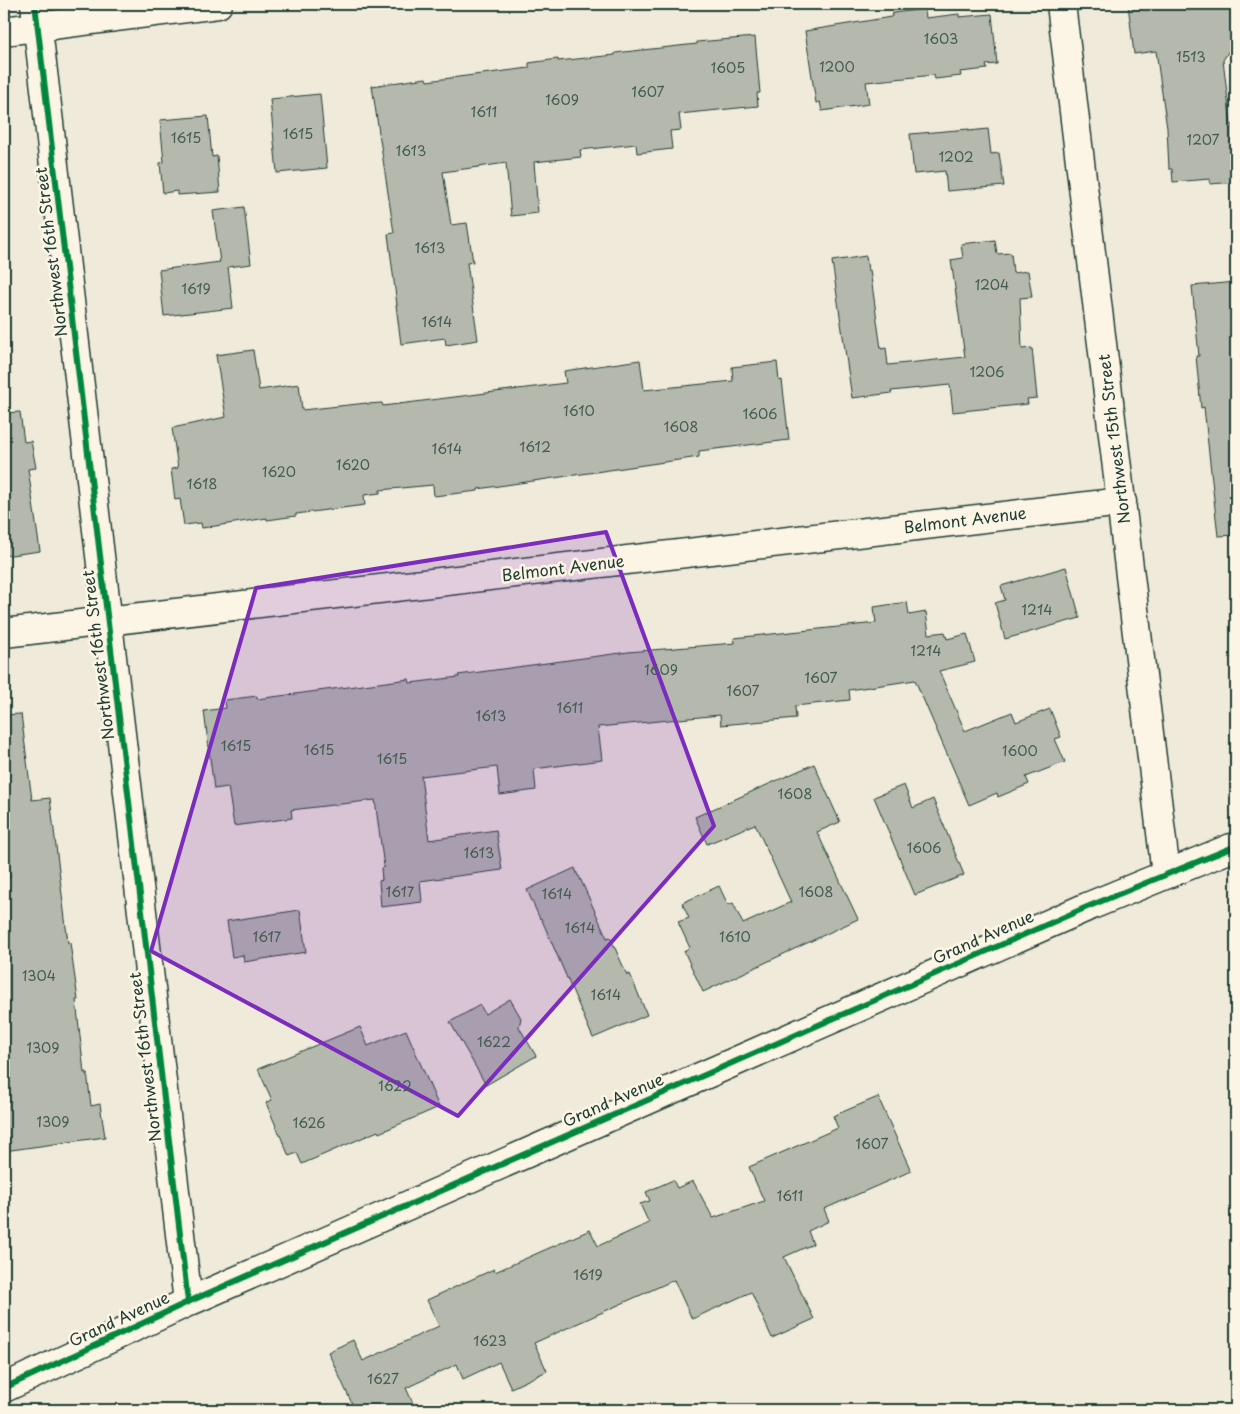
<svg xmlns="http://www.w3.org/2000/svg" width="1240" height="1414" font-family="'Playpen Sans',sans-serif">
<rect width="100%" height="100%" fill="#efeada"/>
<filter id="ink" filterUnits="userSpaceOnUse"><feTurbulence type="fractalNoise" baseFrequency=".02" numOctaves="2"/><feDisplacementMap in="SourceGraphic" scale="10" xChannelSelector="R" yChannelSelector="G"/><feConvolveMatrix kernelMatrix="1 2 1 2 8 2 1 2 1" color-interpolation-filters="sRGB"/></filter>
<g filter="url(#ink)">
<!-- building -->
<path fill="#b5b9ad" stroke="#1f3d34" d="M 1128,4 L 1236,4 L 1236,40 L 1223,60 L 1231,125 L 1236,125 L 1236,182 L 1210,184 L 1210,179 L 1173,182 L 1172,169 L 1169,169 L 1167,128 L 1156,51 L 1134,54 Z
M 925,9 L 926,18 L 959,14 L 959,17 L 992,14 L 997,64 L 986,65 L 987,69 L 960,72 L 961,76 L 935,79 L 934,75 L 866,82 L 869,104 L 822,111 L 820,102 L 816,103 L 805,31 L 891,17 L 893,13 Z
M 755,37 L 760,93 L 757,93 L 758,106 L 679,114 L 681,130 L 670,131 L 672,149 L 637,153 L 636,144 L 580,150 L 581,157 L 534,162 L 538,213 L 511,216 L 506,163 L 443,172 L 451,225 L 467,223 L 473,262 L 467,263 L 478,340 L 446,345 L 445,338 L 401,344 L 396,305 L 397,305 L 388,234 L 394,233 L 372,86 L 426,78 L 427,81 L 529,68 L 529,63 L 558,59 L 558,61 L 615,55 L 615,53 L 697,44 L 697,42 Z
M 320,94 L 327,168 L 277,173 L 270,99 Z
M 208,116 L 212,157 L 217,156 L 220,192 L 177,195 L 177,191 L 163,193 L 160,163 L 164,162 L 160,120 Z
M 969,129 L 969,131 L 988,129 L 991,154 L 999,153 L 1004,186 L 947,191 L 945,171 L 914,174 L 910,134 Z
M 244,207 L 251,264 L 228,267 L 233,308 L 164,316 L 159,270 L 220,262 L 213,211 Z
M 995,240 L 997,254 L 1011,253 L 1013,273 L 1028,271 L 1032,297 L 1020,298 L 1022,349 L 1032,348 L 1037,398 L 1027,399 L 1028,404 L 953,412 L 950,385 L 891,391 L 892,393 L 852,398 L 832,261 L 866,256 L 868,270 L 870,270 L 881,349 L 886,348 L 888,365 L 965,357 L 951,260 L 963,258 L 961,244 Z
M 1236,282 L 1236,535 L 1218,536 L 1204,407 L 1201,408 L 1196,356 L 1199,356 L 1192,286 Z
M 253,350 L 259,390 L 299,384 L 302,410 L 367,403 L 367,404 L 382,403 L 383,406 L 566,383 L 564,371 L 640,360 L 644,390 L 733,381 L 732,367 L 777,362 L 779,381 L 782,380 L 789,440 L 699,451 L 699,457 L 478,489 L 478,491 L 434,496 L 433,485 L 380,490 L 380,493 L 364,495 L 365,505 L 296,514 L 296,516 L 267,520 L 267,518 L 202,528 L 201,523 L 184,525 L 180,499 L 175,500 L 171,469 L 178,468 L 172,428 L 226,417 L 216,355 Z
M 20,412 L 24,442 L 31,441 L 36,468 L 28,469 L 40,551 L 4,556 L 4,413 Z
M 1066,567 L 1080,618 L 1005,639 L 995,603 L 1005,600 L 1001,586 Z
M 907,602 L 909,615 L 926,612 L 929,634 L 945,632 L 947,639 L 967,634 L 975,662 L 939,671 L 965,731 L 1012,712 L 1016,722 L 1050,709 L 1061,737 L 1055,739 L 1065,762 L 1026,777 L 1029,784 L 998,797 L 997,793 L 969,805 L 915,680 L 849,690 L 850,700 L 795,706 L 796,718 L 721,725 L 720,715 L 598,727 L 602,760 L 534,769 L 536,790 L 500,795 L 497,767 L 421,776 L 429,840 L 496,830 L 502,870 L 420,881 L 422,902 L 381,907 L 379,881 L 382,880 L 381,868 L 384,867 L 375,800 L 291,810 L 292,818 L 234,826 L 228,787 L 214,789 L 204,711 L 226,708 L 225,700 L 257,696 L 257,699 L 409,679 L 410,683 L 459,677 L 458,675 L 628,652 L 735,643 L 734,638 L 876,623 L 874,607 Z
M 21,714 L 32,800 L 50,798 L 68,943 L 70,943 L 78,1000 L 76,1000 L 84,1073 L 87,1072 L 91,1106 L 100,1104 L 105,1137 L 4,1151 L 4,879 L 10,878 L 4,819 L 4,715 Z
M 814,764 L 840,822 L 817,832 L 858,919 L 703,992 L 684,951 L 690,948 L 678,922 L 689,918 L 682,903 L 719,886 L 728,905 L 733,903 L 743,924 L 791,902 L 755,824 L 707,844 L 695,817 Z
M 904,785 L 913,808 L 933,799 L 964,875 L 915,895 L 874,797 Z
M 575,868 L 578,876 L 579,876 L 607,938 L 610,937 L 627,975 L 630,974 L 647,1015 L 593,1038 L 541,918 L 540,919 L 527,890 Z
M 300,910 L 306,952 L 244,962 L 243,955 L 232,957 L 227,921 Z
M 510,999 L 521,1018 L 519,1027 L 536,1056 L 486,1085 L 450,1022 L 480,1005 L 485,1014 Z
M 360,1027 L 368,1046 L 406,1030 L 439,1107 L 379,1133 L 378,1131 L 302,1164 L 297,1153 L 289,1156 L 266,1103 L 272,1100 L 258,1069 Z
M 878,1097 L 911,1171 L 824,1209 L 829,1221 L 808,1231 L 813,1244 L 784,1257 L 814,1319 L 772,1338 L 751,1292 L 692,1319 L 674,1280 L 534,1343 L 547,1371 L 511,1388 L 499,1362 L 463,1379 L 457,1364 L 406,1388 L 416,1410 L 355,1410 L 328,1352 L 353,1340 L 363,1361 L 439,1326 L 427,1300 L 494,1269 L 495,1272 L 590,1230 L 598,1246 L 649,1223 L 640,1204 L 650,1201 L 646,1192 L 673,1180 L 677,1188 L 693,1181 L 713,1218 L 764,1201 L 749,1167 L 838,1128 L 833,1116 Z"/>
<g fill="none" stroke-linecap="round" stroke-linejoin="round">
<!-- minor casing -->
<g stroke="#1f3d34" stroke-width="31">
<path id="minor" d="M 35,4 L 188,1302
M 1061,4 L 1166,874
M 4,31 L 218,4
M 4,633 L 1122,502
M 4,1388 L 188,1302 L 1087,907 L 1236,846"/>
</g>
<!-- minor -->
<use href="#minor" stroke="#fcf5e5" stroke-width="28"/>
<!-- cycleway casing -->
<g stroke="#fcf5e5" stroke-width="9">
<path id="cycleway" d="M 35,4 L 188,1302
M 4,1388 L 188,1302 L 1087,907 L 1236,846"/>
</g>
<!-- cycleway -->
<use href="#cycleway" stroke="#00873e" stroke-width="6"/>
</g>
</g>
<!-- marked area -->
<path fill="#7b2cbf" fill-opacity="0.2" stroke="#7b2cbf" stroke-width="4" stroke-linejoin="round" d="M 606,532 L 714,826 L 458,1116 L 151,951 L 256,588 Z"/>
<g text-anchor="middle" stroke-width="5" stroke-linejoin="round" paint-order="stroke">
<!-- number labels -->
<g font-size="14" fill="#445c52">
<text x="941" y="44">1603</text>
<text x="1191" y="62">1513</text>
<text x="837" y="72">1200</text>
<text x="728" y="73">1605</text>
<text x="648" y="97">1607</text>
<text x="562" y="105">1609</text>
<text x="484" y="117">1611</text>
<text x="298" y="139">1615</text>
<text x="186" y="143">1615</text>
<text x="1203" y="145">1207</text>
<text x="411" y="156">1613</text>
<text x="956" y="162">1202</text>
<text x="430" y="253">1613</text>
<text x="992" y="290">1204</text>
<text x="196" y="294">1619</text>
<text x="437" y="327">1614</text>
<text x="987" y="377">1206</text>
<text x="579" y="416">1610</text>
<text x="760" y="419">1606</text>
<text x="681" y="432">1608</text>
<text x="535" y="452">1612</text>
<text x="447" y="454">1614</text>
<text x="353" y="470">1620</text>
<text x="279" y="477">1620</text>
<text x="202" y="489">1618</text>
<text x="1037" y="615">1214</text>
<text x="926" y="656">1214</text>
<text x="661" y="675">1609</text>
<text x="821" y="683">1607</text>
<text x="743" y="696">1607</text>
<text x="570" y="713">1611</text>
<text x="491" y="721">1613</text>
<text x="236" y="751">1615</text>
<text x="319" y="755">1615</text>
<text x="1020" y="756">1600</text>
<text x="392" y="764">1615</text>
<text x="795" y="799">1608</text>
<text x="924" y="853">1606</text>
<text x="479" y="858">1613</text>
<text x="400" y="897">1617</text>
<text x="816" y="897">1608</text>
<text x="557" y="899">1614</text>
<text x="580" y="933">1614</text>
<text x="267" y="942">1617</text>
<text x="735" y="942">1610</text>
<text x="39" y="981">1304</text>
<text x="606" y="1000">1614</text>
<text x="494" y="1047">1622</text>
<text x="43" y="1053">1309</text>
<text x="395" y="1091">1622</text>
<text x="53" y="1127">1309</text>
<text x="309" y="1128">1626</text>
<text x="872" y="1149">1607</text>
<text x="790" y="1201">1611</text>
<text x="588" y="1280">1619</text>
<text x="490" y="1346">1623</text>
<text x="383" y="1384">1627</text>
</g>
<!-- street labels -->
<g font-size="16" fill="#1f3d34" stroke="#fcf5e5">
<text transform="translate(51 252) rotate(-97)" y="6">Northwest 16th Street</text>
<text transform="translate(1114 439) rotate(-97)" y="6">Northwest 15th Street</text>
<text transform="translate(965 520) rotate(-7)" y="6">Belmont Avenue</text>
<text transform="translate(563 568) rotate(-7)" y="6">Belmont Avenue</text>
<text transform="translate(98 655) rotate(-97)" y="6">Northwest 16th Street</text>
<text transform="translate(983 937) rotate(-24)" y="6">Grand Avenue</text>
<text transform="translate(145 1057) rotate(-97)" y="6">Northwest 16th Street</text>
<text transform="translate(613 1100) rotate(-24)" y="6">Grand Avenue</text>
<text transform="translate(119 1319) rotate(-25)" y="6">Grand Avenue</text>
</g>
</g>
<!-- margin -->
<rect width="1240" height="1414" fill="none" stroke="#fcf5e5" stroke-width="20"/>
<rect x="10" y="10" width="1220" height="1394" fill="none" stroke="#1f3d34" stroke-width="2" filter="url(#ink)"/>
</svg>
